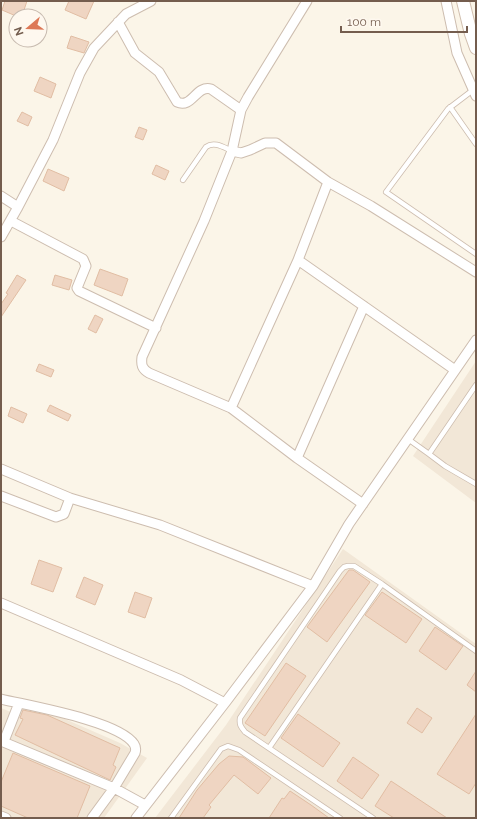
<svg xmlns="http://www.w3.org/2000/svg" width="477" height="819" font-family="Raleway,sans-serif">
<rect width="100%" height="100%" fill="#fbf5e8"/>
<!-- residential -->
<path fill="#f2e7d7" d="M 476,361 L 476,503 L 413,456 Z
M 343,549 L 476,644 L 476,818 L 155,818 L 226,725 Z
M 19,699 L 120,743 L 147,758 L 104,818 L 1,818 L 1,708 L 13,713 Z"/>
<!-- building -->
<path fill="#efd5c2" stroke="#e1bda3" d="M 5,1 L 27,1 L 22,16 L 16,16 L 2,10 Z
M 69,1 L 94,1 L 86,19 L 65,10 Z
M 71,36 L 89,42 L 84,53 L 67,48 Z
M 40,77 L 56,84 L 51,98 L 34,91 Z
M 22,112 L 32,117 L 28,126 L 17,121 Z
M 139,127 L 147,130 L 143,140 L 135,137 Z
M 156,165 L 169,171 L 165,180 L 152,174 Z
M 48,169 L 69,178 L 64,191 L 43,181 Z
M 100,269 L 128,279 L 122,296 L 94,285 Z
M 17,275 L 26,280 L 1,317 L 1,304 L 8,294 L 6,293 Z
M 55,275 L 72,280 L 69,290 L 52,285 Z
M 95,315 L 103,319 L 96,333 L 88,329 Z
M 39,364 L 54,370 L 51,377 L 36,371 Z
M 50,405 L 71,415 L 68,421 L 47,411 Z
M 11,407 L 27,414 L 23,423 L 8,416 Z
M 39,560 L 62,568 L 53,592 L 31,584 Z
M 349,570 L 353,570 L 370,582 L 327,642 L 307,627 Z
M 84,577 L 103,585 L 95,605 L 76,597 Z
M 135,592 L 152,598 L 145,618 L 128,612 Z
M 382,592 L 422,619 L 406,643 L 365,615 Z
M 435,627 L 463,646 L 446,670 L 419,651 Z
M 286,663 L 306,676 L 265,736 L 245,723 Z
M 476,671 L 476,692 L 467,685 Z
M 417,708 L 432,718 L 422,733 L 407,723 Z
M 23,710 L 47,715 L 120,748 L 113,765 L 116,767 L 110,780 L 15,735 L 23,719 L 20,718 Z
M 298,714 L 340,743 L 323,767 L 281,738 Z
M 476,714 L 476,783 L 469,794 L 437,774 Z
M 13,753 L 90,786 L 77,818 L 28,818 L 1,806 L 1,782 Z
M 229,756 L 243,757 L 271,778 L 258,794 L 234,775 L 209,805 L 211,807 L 203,818 L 179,818 L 197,790 L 219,764 Z
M 353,757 L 379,775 L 362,799 L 337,781 Z
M 391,781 L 447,818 L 394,818 L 375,806 Z
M 290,791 L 311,805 L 329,818 L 269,818 L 282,798 L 284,799 Z"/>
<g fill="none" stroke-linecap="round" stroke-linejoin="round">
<!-- lane casing -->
<g stroke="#cdbdaf" stroke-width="6">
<path id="lane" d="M 473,90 L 448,109 L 386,192 L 476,254
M 450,107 L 476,144
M 183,180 L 206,147 C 214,141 223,147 232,151
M 476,385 L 429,454 L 445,466 L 476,484
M 408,439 L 429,454
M 269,748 L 382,584
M 171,818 L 221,749 L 228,746 L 239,750 L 340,818
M 373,818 L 245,732 C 241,727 239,725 240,718 L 340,571 L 344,567 L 348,566 L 354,566 L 382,584 L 476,651"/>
</g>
<!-- street casing -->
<g stroke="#cdbdaf" stroke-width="11">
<path id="street" d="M 307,1 L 248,97 L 241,110 L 232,151 L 204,221 L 142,357 C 141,365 142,369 149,373 L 231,408 L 297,458 L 363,504
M 446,1 L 457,53 L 476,96
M 118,22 L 135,53 L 159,72 L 177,102 C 192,109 196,85 211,89 L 241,110
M 232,151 L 241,153 L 250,150 L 265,143 L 276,143 L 328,182 L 371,206 L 476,272
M 1,196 L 18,207
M 11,221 L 83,259 L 86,266 L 77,288 L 79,291 L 156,328
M 1,237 L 18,207 L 53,140 L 80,73 L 94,48 L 126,14 L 151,1
M 298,260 L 455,370
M 231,408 L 298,260 L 328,182
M 297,458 L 364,306
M 1,469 L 70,498 L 160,525 L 313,586 L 349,524 L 476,340
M 1,496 L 56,517 L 64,514 L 70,498
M 1,603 L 181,680 L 225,703 L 136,818
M 1,699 C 30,706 119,721 134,744 C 136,747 136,750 135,753 L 114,788 L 92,818
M 225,703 L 313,586
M 1,741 L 114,788 L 145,805
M 4,741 L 19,703
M 1,816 L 6,818"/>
</g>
<!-- secondary casing -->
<g stroke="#d1bfaf" stroke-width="14">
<path id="secondary" d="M 463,1 L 471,34 L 476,48"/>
</g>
<!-- lane -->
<use href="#lane" stroke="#fff" stroke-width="4.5"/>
<!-- street -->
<use href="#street" stroke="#fff" stroke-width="9"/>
<!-- secondary -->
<use href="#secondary" stroke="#fff" stroke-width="12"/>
</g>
<!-- border -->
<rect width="477" height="819" fill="none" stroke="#745d4e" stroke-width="4"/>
<!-- north arrow -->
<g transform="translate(28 28) rotate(251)"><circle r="19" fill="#fef8ef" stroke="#c7baaf"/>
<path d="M0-3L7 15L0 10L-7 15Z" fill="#dd7856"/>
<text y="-6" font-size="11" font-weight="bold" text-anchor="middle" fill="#745d4e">N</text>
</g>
<!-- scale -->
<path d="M341 26v6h126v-6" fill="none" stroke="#745d4e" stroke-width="2"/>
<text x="347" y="26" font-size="12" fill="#745d4e" stroke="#fef8ef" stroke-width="3" paint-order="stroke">100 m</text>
</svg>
